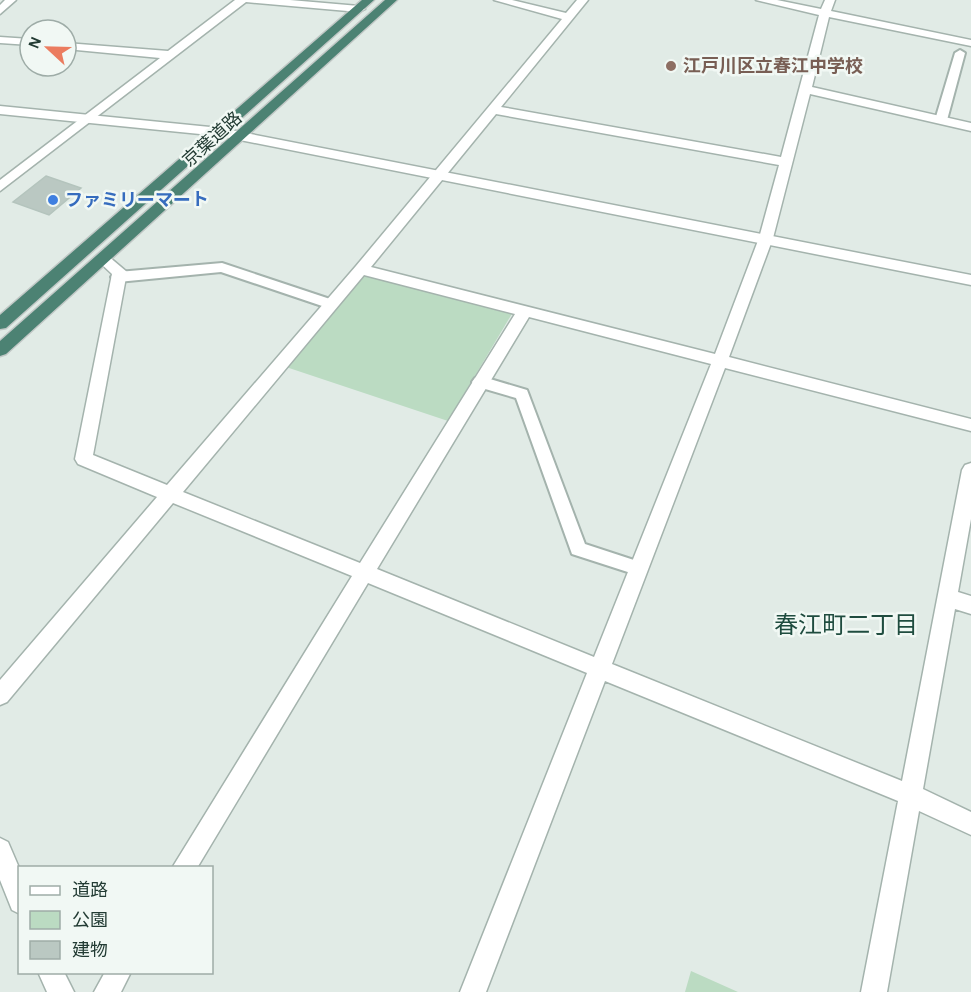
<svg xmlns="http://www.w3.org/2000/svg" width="971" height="992" font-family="'Alegreya Sans','Noto Sans JP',sans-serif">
<rect width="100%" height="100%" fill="#e1ebe6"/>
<!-- green -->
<path fill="#bbdbc2" d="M 363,273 L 513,312 L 448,421 L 286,367 Z
M 691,971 L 738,992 L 685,992 Z"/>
<!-- building -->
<path fill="#bac8c2" stroke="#b4c4bd" stroke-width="1.5" d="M 46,176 L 81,188 L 49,215 L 13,202 Z"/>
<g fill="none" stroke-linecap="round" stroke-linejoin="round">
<!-- service casing -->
<g stroke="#a4b3ad" stroke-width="4">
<path id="service" d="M 960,50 L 965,53 L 947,120 L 937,122 L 935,120 L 955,53 Z
M 222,263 L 336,301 L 338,304 L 331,309 L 221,272 L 118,282 L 111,277 L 118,272 Z
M 480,376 L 527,390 L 585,544 L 643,563 L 646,568 L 643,573 L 637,575 L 572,554 L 516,398 L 475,386 L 472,382 L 475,378 Z"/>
</g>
<!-- minor casing -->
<g stroke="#a4b3ad" stroke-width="3">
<path id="minor" d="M 5,0 L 16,0 L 0,14 L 0,5 Z
M 235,0 L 290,0 L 359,6 L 365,9 L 359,12 L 246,2 L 0,191 L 0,180 L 160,58 L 66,49 L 66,43 L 168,51 Z
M 494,0 L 512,0 L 566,13 L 577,0 L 588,0 L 501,107 L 781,157 L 819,15 L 756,0 L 777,0 L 821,9 L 825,0 L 835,0 L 831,11 L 971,40 L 971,46 L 829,17 L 812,87 L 971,123 L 971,131 L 810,94 L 773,238 L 729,357 L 971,419 L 971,431 L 725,368 L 612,664 L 902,781 L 962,470 L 965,465 L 971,463 L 971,519 L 958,592 L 971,596 L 971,614 L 955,609 L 923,789 L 971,812 L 971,835 L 919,811 L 887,992 L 861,992 L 898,801 L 605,681 L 486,992 L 460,992 L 587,673 L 368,583 L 197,868 L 172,868 L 352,576 L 173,503 L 7,702 L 0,705 L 0,680 L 157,497 L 78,464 L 75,459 L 112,274 L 96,259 L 98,256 L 108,256 L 127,272 L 93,455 L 167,485 L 356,266 L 562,19 ZM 496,114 L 779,165 L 759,238 L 715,354 L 371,267 ZM 364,275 L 515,314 L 360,563 L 183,492 ZM 529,317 L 711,364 L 594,657 L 377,569 Z
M 0,37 L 30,39 L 30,45 L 0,43 Z
M 105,972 L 131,972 L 121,992 L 94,992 Z"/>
</g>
<!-- tertiary casing -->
<g stroke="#a4b3ad" stroke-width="3">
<path id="tertiary" d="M 0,106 L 220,128 L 971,275 L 971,285 L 220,136 L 0,114 Z
M 0,838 L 8,842 L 20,870 L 20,914 L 12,910 L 0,880 Z
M 38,972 L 64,972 L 74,992 L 47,992 Z"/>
</g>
<!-- trunk casing -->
<g stroke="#c1c8c6" stroke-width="3">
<path id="trunk" d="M 362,0 L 374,0 L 6,328 L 0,329 L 0,315 Z
M 385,0 L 397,0 L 6,354 L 0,356 L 0,341 Z"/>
</g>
<!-- service -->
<use href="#service" fill="#fff" fill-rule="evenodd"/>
<!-- minor -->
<use href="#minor" fill="#fff" fill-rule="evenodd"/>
<!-- tertiary -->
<use href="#tertiary" fill="#fff" fill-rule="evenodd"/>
<!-- trunk -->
<use href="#trunk" fill="#4c8273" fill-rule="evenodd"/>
</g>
<!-- markers -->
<circle fill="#8d6e63" stroke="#f1f8f4" stroke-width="2" cx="671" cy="66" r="6"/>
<circle fill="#3f7fe0" stroke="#f1f8f4" stroke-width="2" cx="53" cy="200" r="6"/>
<g text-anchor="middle" stroke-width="5" stroke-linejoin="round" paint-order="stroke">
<!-- far-education labels -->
<g font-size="18" font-weight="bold" fill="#785e54" stroke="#f1f8f4" text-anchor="start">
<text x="683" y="72">江戸川区立春江中学校</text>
</g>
<!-- far-street labels -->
<g font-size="18" fill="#223b33" stroke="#f1f8f4">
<text transform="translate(212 139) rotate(-42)" y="6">京葉道路</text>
</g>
<!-- far-shop labels -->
<g font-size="18" font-weight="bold" fill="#366cbe" stroke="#f1f8f4" text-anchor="start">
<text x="65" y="206">ファミリーマート</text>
</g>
<!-- neighbourhood labels -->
<g font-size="24" fill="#1f4c3f" stroke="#f1f8f4">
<text x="846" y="633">春江町二丁目</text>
</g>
</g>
<!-- legend -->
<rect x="18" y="866" width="195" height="108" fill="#f1f8f4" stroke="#9eaca7" stroke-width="1.5"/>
<rect x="30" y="886" width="30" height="9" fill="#ffffff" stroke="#9eaca7" stroke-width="1.5"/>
<text x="72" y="896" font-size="18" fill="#223b33">道路</text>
<rect x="30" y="911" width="30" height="18" fill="#bbdbc2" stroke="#9eaca7" stroke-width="1.5"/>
<text x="72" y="926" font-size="18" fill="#223b33">公園</text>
<rect x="30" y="941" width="30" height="18" fill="#bac8c2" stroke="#9eaca7" stroke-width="1.5"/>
<text x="72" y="956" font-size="18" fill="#223b33">建物</text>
<!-- north arrow -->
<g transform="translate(48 48) rotate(292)"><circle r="28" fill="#f1f8f4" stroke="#9eaca7" stroke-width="1.5"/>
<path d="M0-4.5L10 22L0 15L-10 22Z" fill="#eb7c5f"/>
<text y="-9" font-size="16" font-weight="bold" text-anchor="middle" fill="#223b33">N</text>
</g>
</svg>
